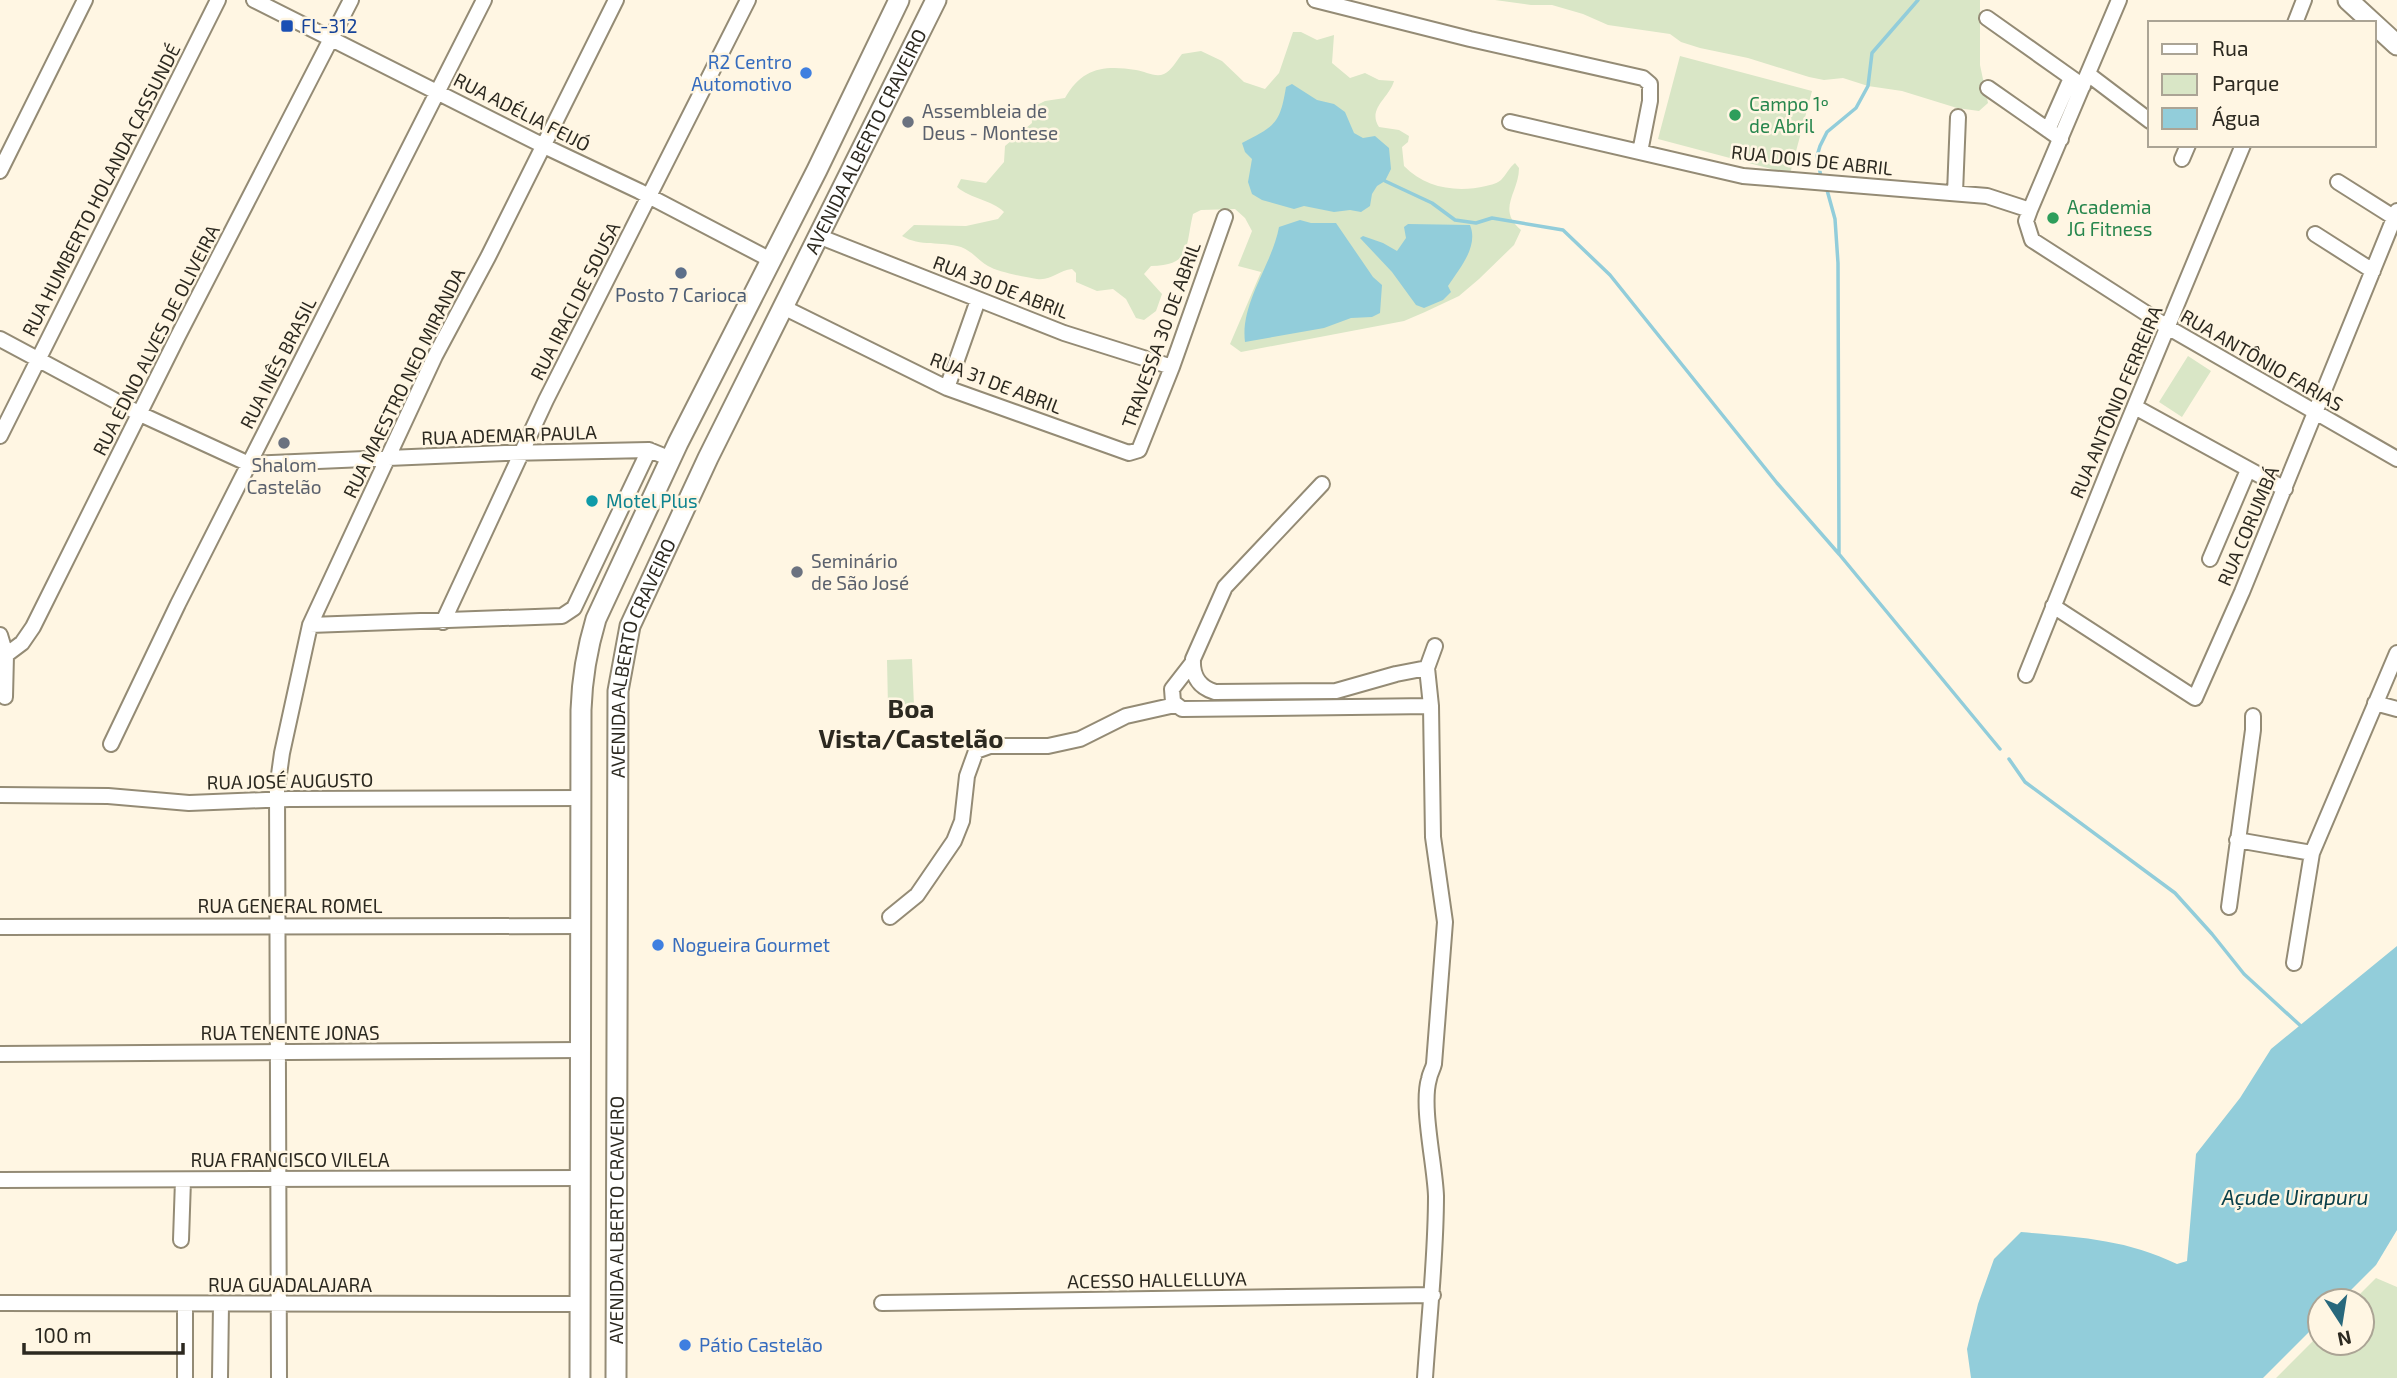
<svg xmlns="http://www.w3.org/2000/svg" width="2397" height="1378" font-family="'Exo 2',sans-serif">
<rect width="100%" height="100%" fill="#fff6e3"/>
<!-- green -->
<path fill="#d9e6c6" d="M 1495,0 L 1980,0 L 1980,65 L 1988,103 L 1979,111 L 1957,108 L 1902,91 L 1868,86 L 1843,78 L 1824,80 L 1809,77 L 1748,58 L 1700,48 L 1681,42 L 1670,34 L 1608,25 L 1583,14 L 1552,5 L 1531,5 Z
M 1293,32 L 1301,32 L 1317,40 L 1334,35 L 1332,63 L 1350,78 L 1365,73 L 1379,80 L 1394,81 C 1389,98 1367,109 1379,127 L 1399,130 L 1409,136 L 1408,142 L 1402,147 L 1404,166 C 1425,188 1457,193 1486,186 C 1491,185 1498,183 1501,180 C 1506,175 1509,168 1515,163 L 1519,168 C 1519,193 1496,209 1521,230 L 1514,245 L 1479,279 L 1459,296 L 1425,312 L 1404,321 L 1241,352 L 1230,344 L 1261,272 L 1238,266 L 1252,231 L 1245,218 L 1235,209 L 1201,210 L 1193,214 C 1185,247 1192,265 1151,266 L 1144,274 L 1162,294 L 1156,311 L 1144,320 L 1136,318 L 1126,299 L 1113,289 L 1097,291 L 1076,282 L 1076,273 L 1072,269 C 1059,270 1051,281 1037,279 C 1025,277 998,272 988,266 C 979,261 972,251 961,247 C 941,241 920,247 902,236 L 914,225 L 966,226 L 998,219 L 1004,212 C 992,200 971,199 957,187 L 961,179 L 986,183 L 1004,162 L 1005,146 L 1032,123 L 1031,108 L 1045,101 L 1065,98 C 1082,68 1104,65 1136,70 C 1145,71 1155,78 1164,74 C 1171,71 1177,60 1182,54 L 1201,51 L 1222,61 L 1244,82 L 1265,89 L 1279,73 Z
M 1680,56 L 1812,91 L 1790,174 L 1658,139 Z
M 2188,356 L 2211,371 L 2182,417 L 2159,402 Z
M 912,659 L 914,706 L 888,707 L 887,660 Z
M 2376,1278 L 2397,1287 L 2397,1378 L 2276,1378 L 2320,1334 L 2320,1343 L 2362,1343 L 2362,1301 L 2353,1301 Z"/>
<!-- water -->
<path fill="#92cdda" d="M 1292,84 L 1317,100 L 1334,104 L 1345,112 L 1354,133 L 1363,138 L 1375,136 L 1389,148 L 1391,169 L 1385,181 L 1377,186 L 1372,194 L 1370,206 L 1361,212 L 1350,210 L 1334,212 L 1304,206 L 1294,209 L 1262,200 L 1252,194 L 1248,182 L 1252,159 L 1245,152 L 1242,143 C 1275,126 1280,124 1286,87 Z
M 1300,220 L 1311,223 L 1336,223 L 1373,277 L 1382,285 L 1380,313 L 1372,317 L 1351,318 L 1324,328 L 1245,342 C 1240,303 1272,265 1279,227 Z
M 1408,224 L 1470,225 C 1479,247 1459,269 1448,286 L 1451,292 L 1443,300 L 1424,308 L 1416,305 L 1392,272 L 1360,238 L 1363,236 L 1383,243 L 1397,251 L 1406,238 L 1404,227 Z
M 2397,946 L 2397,1230 L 2376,1265 L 2340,1301 L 2320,1301 L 2320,1321 L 2263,1378 L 1971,1378 L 1967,1349 L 1978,1304 L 1994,1259 L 2021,1232 C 2077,1237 2126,1239 2177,1264 L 2187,1261 L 2196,1154 L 2240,1098 L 2271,1049 Z"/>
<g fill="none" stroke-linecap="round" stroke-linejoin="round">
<!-- stream -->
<path stroke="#92cdda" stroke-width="3.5" d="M 1821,177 L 1817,156 L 1820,146 L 1827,132 L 1856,108 L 1868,86 L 1872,53 L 1918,0
M 1385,181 L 1432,203 L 1455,220 L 1476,223 L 1492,218 L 1563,230 L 1610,275 L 1777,483 L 1839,554
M 1827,190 L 1835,219 L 1838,263 L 1839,554 L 2000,749
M 2009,759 L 2025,782 L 2175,893 L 2212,934 L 2244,974 L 2303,1028"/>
<!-- minor casing -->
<g stroke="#948b75" stroke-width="18">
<path id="minor" d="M 254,0 L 544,146 L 639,191 L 771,260
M 1315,0 L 1470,39 L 1643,78 L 1650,84 L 1650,101 L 1640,152
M 2119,0 L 2030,210 L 2026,221 L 2032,240 L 2169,328 L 2397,459
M 1987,18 L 2083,86
M 2295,23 L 2304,0
M 2088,74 L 2150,121
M 1988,88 L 2061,139
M 1510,122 L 1743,176 L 1987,196 L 2030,210
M 2048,130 L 2071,78
M 2182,159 L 2188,145
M 0,171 L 85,0
M 2338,182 L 2395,218
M 1955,193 L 1958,117
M 2315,234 L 2373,271
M 818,236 L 1064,333 L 1172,367
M 783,307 L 947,388 L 1129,453 L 1139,450 L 1143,440 L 1172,367 L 1225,217
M 0,339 L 140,414 L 249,464 L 505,453 L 649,450 L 671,459
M 947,388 L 978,300
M 2135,407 L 2285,489
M 0,436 L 218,0
M 1322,484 L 1225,587 L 1193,659 C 1192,675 1198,687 1215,692 L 1336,691 L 1396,674 L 1427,668
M 2210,559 L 2248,470
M 2053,606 L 2195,698 L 2242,592 L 2397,211
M 443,622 L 546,400 L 748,0
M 310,625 L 562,616 L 574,608 L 649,450
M 0,635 L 6,655
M 1193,662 L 1172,689 L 1173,702 L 1182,709 L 1431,706
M 2026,675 L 2116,451 L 2243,145
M 5,697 L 6,655 L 22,643 L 33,627 L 178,336 L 351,0
M 2375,703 L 2397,709
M 111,744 L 178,604 L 484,0
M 0,795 L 108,796 L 189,803 L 289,799 L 581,798
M 2237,840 L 2312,853
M 2229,907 L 2253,730 L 2253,716
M 890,917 L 917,895 L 954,841 L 962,821 L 967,776 L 976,751 L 990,746 L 1048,746 L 1080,739 L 1126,716 L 1175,705
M 0,927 L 581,926
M 2294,963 L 2312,853 L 2397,653
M 0,1054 L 581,1050
M 0,1180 L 579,1178
M 181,1240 L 183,1180
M 0,1303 L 580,1304
M 882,1303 L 1433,1295
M 185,1304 L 185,1378
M 220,1378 L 221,1304
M 279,1378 L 277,789 L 282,753 L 310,625 L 435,356 L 488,257 L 616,0
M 1425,1378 C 1429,1317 1436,1257 1436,1196 C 1435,1165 1421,1106 1429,1079 C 1430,1073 1433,1069 1434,1064 L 1445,922 L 1433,837 L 1431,706 L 1427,668 L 1435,646"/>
</g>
<!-- major casing -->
<g stroke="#948b75" stroke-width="23">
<g id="major">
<path d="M 2348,0 L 2397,45"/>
<path d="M 580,1378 L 581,710 C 582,678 587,649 596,619 L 678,443 L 817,170 L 899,0"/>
<path id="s1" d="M 616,1378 L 618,691 L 630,626 L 708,458 L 936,0"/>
</g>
</g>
<!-- minor -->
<use href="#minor" stroke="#fff" stroke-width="14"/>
<!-- major -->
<use href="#major" stroke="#fff" stroke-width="19"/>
</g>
<!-- markers -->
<rect fill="#1a4fb4" stroke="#fff6e3" stroke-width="2.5" x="280" y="19" width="14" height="14" rx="3.5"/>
<g fill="#3f7fe0" stroke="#fff6e3" stroke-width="2.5">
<circle cx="806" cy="73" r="7"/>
<circle cx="658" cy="945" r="7"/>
<circle cx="685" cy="1345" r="7"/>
</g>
<g fill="#2e9e5b" stroke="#fff6e3" stroke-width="2.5">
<circle cx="1735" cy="115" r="7"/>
<circle cx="2053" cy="218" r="7"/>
</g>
<g fill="#6b7280" stroke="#fff6e3" stroke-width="2.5">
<circle cx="908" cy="122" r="7"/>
<circle cx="284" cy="443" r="7"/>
<circle cx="797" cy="572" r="7"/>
</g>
<circle fill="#5c6f8a" stroke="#fff6e3" stroke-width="2.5" cx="681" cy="273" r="7"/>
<circle fill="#0f9aa8" stroke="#fff6e3" stroke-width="2.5" cx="592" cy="501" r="7"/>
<g text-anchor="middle" stroke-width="5" stroke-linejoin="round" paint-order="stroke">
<!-- transit labels -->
<g font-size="19" fill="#164399" stroke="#fff6e3" text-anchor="start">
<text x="301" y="33">FL-312</text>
</g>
<!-- shop labels -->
<g font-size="19" fill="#366cbe" stroke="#fff6e3" text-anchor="start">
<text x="792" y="69" text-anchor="end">R2 Centro<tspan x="792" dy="22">Automotivo</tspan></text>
<text x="672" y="952">Nogueira Gourmet</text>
<text x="699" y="1352">Pátio Castelão</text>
</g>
<!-- leisure labels -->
<g font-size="19" fill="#27864d" stroke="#fff6e3" text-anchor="start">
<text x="1749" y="111">Campo 1º<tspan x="1749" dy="22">de Abril</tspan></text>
<text x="2067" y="214">Academia<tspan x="2067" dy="22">JG Fitness</tspan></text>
</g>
<!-- worship labels -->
<g font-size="19" fill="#5b616d" stroke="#fff6e3" text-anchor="start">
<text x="922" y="118">Assembleia de<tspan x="922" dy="22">Deus - Montese</tspan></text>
<text x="284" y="472" text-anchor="middle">Shalom<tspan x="284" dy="22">Castelão</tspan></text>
<text x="811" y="568">Seminário<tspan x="811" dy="22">de São José</tspan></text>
</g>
<!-- street labels -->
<g font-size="19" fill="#2c2920" stroke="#fff6e3">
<text transform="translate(522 112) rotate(27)" y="7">RUA ADÉLIA FEIJÓ</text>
<text dy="7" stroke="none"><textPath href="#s1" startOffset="1292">AVENIDA ALBERTO CRAVEIRO</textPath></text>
<text transform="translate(1812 160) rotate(6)" y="7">RUA DOIS DE ABRIL</text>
<text transform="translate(101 190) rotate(-63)" y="7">RUA HUMBERTO HOLANDA CASSUNDÉ</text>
<text transform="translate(1001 287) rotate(21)" y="7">RUA 30 DE ABRIL</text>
<text transform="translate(575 301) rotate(-63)" y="7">RUA IRACI DE SOUSA</text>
<text transform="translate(1161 335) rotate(-70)" y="7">TRAVESSA 30 DE ABRIL</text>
<text transform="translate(156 340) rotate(-63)" y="7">RUA EDNO ALVES DE OLIVEIRA</text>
<text transform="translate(2262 360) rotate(30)" y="7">RUA ANTÔNIO FARIAS</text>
<text transform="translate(278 363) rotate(-63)" y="7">RUA INÊS BRASIL</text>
<text transform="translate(404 383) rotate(-64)" y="7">RUA MAESTRO NEO MIRANDA</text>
<text transform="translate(996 383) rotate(21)" y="7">RUA 31 DE ABRIL</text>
<text transform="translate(2116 402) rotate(-67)" y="7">RUA ANTÔNIO FERREIRA</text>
<text transform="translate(509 435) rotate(-2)" y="7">RUA ADEMAR PAULA</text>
<text transform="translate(2248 526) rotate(-67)" y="7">RUA CORUMBÁ</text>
<text dy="7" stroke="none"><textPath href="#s1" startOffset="724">AVENIDA ALBERTO CRAVEIRO</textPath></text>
<text transform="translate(290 781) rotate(-1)" y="7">RUA JOSÉ AUGUSTO</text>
<text x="290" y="913">RUA GENERAL ROMEL</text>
<text x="290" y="1040">RUA TENENTE JONAS</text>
<text x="290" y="1167">RUA FRANCISCO VILELA</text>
<text dy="7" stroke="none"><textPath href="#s1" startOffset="158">AVENIDA ALBERTO CRAVEIRO</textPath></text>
<text transform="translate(1157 1280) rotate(-1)" y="7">ACESSO HALLELLUYA</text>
<text x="290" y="1292">RUA GUADALAJARA</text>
</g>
<!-- service labels -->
<g font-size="19" fill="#4e5e75" stroke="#fff6e3">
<text x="681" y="302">Posto 7 Carioca</text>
</g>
<!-- culture labels -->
<g font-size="19" fill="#0d838f" stroke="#fff6e3" text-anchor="start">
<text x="606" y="508">Motel Plus</text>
</g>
<!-- water labels -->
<g font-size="21" font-style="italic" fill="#0a404a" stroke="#fff6e3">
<text x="2295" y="1205">Açude Uirapuru</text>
</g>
<!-- district labels -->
<g font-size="26" font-weight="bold" fill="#2c2920" stroke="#fff6e3">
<text x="911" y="718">Boa<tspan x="911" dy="30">Vista/Castelão</tspan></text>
</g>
</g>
<!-- legend -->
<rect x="2148" y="21" width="228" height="126" fill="#fff6e3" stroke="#aba495" stroke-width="2"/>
<rect x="2162" y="44" width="35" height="10" fill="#ffffff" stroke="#aba495" stroke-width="2"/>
<text x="2212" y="56" font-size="21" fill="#2c2920">Rua</text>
<rect x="2162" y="74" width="35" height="21" fill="#d9e6c6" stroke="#aba495" stroke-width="2"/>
<text x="2212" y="91" font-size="21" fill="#2c2920">Parque</text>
<rect x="2162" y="108" width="35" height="21" fill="#92cdda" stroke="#aba495" stroke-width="2"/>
<text x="2212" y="126" font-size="21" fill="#2c2920">Água</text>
<!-- north arrow -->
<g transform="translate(2341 1322) rotate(168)"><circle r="33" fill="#fff6e3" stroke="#aba495" stroke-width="2"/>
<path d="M0-5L12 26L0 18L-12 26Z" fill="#28687c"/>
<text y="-10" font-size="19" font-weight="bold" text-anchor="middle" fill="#2c2920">N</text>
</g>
<!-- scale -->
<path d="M24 1343v10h159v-10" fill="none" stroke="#2c2920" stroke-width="3.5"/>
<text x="35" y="1343" font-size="21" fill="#2c2920" stroke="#fff6e3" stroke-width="5" paint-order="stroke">100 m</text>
</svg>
